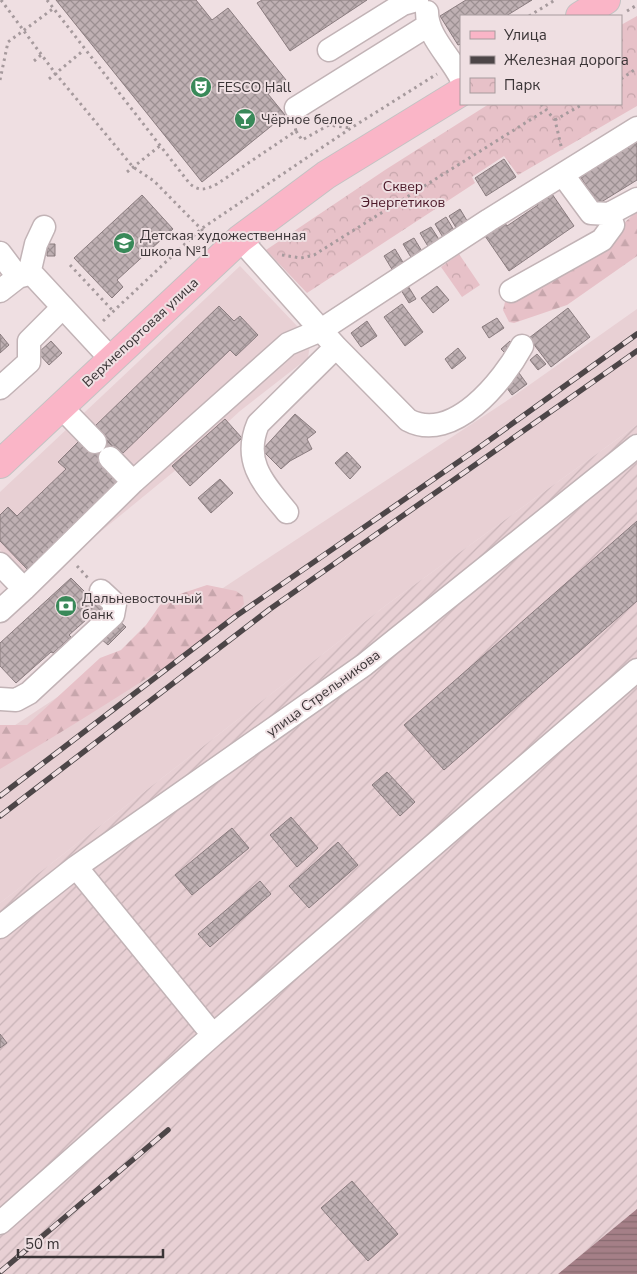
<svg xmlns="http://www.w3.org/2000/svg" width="637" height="1274" font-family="'Nunito Sans',sans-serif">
<defs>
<pattern id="industrial-furrows" width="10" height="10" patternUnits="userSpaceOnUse" patternTransform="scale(1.25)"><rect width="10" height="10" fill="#e8d0d4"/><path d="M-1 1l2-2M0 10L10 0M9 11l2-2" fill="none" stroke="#c8b3b7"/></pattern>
<pattern id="forest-firs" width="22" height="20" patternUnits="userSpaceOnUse" patternTransform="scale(1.25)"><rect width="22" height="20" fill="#e7c1c8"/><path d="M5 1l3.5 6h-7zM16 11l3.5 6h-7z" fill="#c7a6ac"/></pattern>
<pattern id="park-crowns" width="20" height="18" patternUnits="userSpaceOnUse" patternTransform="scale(1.25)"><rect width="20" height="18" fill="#e7c1c8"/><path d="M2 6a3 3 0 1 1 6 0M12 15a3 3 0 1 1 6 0" fill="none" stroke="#c7a6ac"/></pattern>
<pattern id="water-rules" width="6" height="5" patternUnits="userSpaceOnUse" patternTransform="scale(1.25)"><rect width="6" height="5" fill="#a57f87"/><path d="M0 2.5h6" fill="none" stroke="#87696f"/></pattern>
<pattern id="building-cross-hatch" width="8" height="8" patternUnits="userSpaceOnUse" patternTransform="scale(1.25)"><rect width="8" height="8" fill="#bfb0b3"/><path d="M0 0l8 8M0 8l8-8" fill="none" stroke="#9c9092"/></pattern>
</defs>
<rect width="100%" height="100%" fill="#efdfe2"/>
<!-- built -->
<path fill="#e8d0d4" d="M 240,266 L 297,326 L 310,344 L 308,358 L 240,411 L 177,469 L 83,546 L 39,586 L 0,550 L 0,492 Z
M 637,309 L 637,425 L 389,603 L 0,903 L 0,735 L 505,402 Z"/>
<!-- industrial -->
<path fill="url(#industrial-furrows)" d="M 637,425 L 637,1209 L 558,1274 L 0,1274 L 0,903 L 389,603 Z"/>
<!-- forest -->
<path fill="url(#forest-firs)" d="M 637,211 L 637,256 L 567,305 L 514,323 L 509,322 L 503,310 L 505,302 L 621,226 Z
M 207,585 L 236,591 L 243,596 L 244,604 C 218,638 176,660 141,682 C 94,712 47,741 0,769 L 0,725 L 27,725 L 100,658 L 121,650 L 146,625 L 160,605 L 174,596 Z"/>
<!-- park -->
<path fill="url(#park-crowns)" d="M 637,16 L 637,106 L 518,175 L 504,156 L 472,177 L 475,183 L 307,293 L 266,250 L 385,170 L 489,104 L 621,104 L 621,25 Z
M 459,254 L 480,285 L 462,297 L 441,267 Z"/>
<!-- water -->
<path fill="url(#water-rules)" d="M 637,1209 L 637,1274 L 558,1274 Z"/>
<!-- building -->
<path fill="url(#building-cross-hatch)" stroke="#8a7c7f" d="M 56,0 L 196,0 L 212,20 L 228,8 L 286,80 L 268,94 L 285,115 L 202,182 Z
M 262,0 L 367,0 L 290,51 L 257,3 Z
M 466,0 L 532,0 L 506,16 L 461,16 L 461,44 L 458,45 L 440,16 Z
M 637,140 L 637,180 L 598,204 L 580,176 Z
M 504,159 L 516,177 L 486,196 L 475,178 Z
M 550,191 L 574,226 L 509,271 L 485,236 L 505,223 L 507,226 L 538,205 L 536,201 Z
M 142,195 L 173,229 L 117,280 L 123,287 L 112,298 L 74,258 Z
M 460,209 L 469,224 L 458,231 L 449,216 Z
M 446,217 L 455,232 L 444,239 L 435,224 Z
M 431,227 L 440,241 L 429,248 L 420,233 Z
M 414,238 L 423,253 L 412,259 L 403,244 Z
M 47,244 L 55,244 L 55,256 L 47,256 Z
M 395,249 L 404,264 L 393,271 L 384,256 Z
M 408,286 L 416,299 L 409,303 L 401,290 Z
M 437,286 L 449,300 L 433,313 L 421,298 Z
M 402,304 L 423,332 L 405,346 L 384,317 Z
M 219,306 L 234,321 L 240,316 L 258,335 L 236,356 L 230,350 L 121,455 L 94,427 Z
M 568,308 L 590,337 L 551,367 L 529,338 Z
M 497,318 L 504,328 L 489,338 L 482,327 Z
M 367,321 L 377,336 L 361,347 L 351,333 Z
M 0,334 L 9,345 L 0,353 Z
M 51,341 L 62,353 L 49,365 L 38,353 Z
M 510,341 L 517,348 L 508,356 L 501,349 Z
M 458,348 L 466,358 L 452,369 L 445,359 Z
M 537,354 L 546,364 L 538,370 L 530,360 Z
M 519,373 L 527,384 L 512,395 L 504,384 Z
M 295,414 L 316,432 L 307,439 L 312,449 L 290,461 L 281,469 L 262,450 Z
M 225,419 L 242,438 L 190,486 L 172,466 Z
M 102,435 L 117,451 L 120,479 L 27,569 L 0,541 L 0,515 L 8,507 L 17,516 L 66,469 L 58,462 L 82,438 Z
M 347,452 L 361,467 L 350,479 L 335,463 Z
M 220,479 L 233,493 L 211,513 L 198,498 Z
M 637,521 L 637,601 L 444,770 L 404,725 Z
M 71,578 L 89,596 L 95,596 L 107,610 L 91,621 L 87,619 L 69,635 L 71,637 L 53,653 L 51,652 L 16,683 L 0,666 L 0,643 Z
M 118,620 L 126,627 L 108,645 L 100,638 Z
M 387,772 L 415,802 L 400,816 L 372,785 Z
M 291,817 L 318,848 L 297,867 L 270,835 Z
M 232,828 L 249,848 L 192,895 L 175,875 Z
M 338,842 L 358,865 L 309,908 L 289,886 Z
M 260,881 L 271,894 L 210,947 L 198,934 Z
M 0,1034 L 7,1043 L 0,1048 Z
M 352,1181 L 398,1234 L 368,1261 L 321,1208 Z"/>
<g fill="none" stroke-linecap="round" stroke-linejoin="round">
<!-- minor casing -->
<g stroke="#c2b3b6" stroke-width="25">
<path id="minor" d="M 427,12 C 427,36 450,56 461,78
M 329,50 L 403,4 L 417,0
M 296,108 L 427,26
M 563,175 L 591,213 L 609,214 L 637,199
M 240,239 L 336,347 L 408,420 C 453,444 503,381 522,346
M 0,253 L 18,277 L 29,274 L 34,276 L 111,359
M 29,274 L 36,244 L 44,227
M 0,291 L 18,277
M 511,291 L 602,240 L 613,225 L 609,214
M 0,388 L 29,362 L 29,341 L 63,307
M 61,407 L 95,442
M 110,458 L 133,482
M 287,512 C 264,484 242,462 258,424 L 336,347
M 0,564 L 24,589 L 0,611
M 24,589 L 133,482 L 288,344 L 321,330 L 489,220 L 637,128
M 0,699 L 16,700 L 29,693 L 113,615 L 115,604 L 101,591
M 0,927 L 76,867 L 364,665 L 637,446
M 213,1035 L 637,670
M 0,1223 L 213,1035 L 76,867"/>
</g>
<!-- major casing -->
<g stroke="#c4c2c3" stroke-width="30">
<path id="major" d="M 580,16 L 606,0
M 0,464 L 240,239 L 326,175 L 461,92"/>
</g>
<!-- path -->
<path stroke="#a69a9d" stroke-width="3" stroke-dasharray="2.5 4" stroke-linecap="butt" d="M 1,0 L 55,73 L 133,167 L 154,181 L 209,237
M 47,0 L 190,184 C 200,192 207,189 217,184 L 296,131 L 295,127
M 627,11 L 637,5
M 529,16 L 555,0
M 34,61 L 41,55
M 49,79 L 84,50
M 621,79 L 637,68
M 0,80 L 8,42 L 54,8
M 541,104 L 555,120 L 562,150
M 555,120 L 583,104
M 296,131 L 302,140 L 329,125 L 350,128
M 127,172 L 161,145
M 282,255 L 301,258 L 314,255 L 546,110
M 70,265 L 113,311
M 103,321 L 201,229 L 351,128 L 437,74
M 77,566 L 88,578"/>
<!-- minor -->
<use href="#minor" stroke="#fff" stroke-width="22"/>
<!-- major -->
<use href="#major" stroke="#fab5c7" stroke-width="28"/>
<!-- rail casing -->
<g stroke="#4d4648" stroke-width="5.5">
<path id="rail" d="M 0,796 L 236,616 L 477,449 L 637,334
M 0,816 L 270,609 L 637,351
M 0,1272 L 168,1130"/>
</g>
<!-- rail -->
<use href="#rail" stroke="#efdfe2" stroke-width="4" stroke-dasharray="11" stroke-linecap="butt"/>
</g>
<!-- icons -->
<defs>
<g id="theatre-disc" transform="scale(1.125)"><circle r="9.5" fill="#398959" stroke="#efdfe2"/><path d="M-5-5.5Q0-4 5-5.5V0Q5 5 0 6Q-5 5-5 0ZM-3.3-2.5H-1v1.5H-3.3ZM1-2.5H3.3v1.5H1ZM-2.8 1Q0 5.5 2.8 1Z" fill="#fff"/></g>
<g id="bar-disc" transform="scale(1.125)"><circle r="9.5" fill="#398959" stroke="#efdfe2"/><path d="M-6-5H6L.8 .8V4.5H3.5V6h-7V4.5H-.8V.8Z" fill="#fff"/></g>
<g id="school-disc" transform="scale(1.125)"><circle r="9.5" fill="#398959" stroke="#efdfe2"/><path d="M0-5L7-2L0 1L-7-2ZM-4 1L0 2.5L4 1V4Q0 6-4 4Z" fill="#fff"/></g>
<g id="bank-disc" transform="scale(1.125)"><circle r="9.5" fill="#398959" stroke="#efdfe2"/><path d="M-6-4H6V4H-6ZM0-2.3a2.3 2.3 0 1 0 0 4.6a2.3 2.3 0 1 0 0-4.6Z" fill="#fff"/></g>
</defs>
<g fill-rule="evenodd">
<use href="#theatre-disc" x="201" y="87"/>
<use href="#bar-disc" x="245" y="119"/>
<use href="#school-disc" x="124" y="243"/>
<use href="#bank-disc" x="66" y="606"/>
</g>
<g text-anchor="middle" stroke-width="4" stroke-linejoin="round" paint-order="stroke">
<!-- poi labels -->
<g font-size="14" fill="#3a3436" stroke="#efdfe2" text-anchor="start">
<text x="217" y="92">FESCO Hall</text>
<text x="261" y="124">Чёрное белое</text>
<text x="140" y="240">Детская художественная<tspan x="140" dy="16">школа №1</tspan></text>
<text x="82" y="603">Дальневосточный<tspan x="82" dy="16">банк</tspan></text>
</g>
<!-- park labels -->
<g font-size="14" fill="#4c1929" stroke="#efdfe2">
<text x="403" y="191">Сквер<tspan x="403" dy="16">Энергетиков</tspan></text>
</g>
<!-- street labels -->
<g font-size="14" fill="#3a3436" stroke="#efdfe2">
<text transform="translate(140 332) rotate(-43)" y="5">Верхнепортовая улица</text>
<text transform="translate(323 693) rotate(-36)" y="5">улица Стрельникова</text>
</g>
</g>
<!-- legend -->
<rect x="460" y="15" width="162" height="90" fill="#efdfe2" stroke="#a79b9d"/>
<rect x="470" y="31" width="25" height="8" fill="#fab5c7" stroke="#a79b9d"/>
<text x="504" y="40" font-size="15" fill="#3a3436">Улица</text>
<rect x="470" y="56" width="25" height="8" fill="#4d4648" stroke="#a79b9d"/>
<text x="504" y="65" font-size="15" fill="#3a3436">Железная дорога</text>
<rect x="470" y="78" width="25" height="15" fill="url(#park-crowns)" stroke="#a79b9d"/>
<text x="504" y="90" font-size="15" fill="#3a3436">Парк</text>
<!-- scale -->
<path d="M18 1249v8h145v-8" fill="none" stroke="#3a3436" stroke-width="2.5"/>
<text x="25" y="1249" font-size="15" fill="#3a3436" stroke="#efdfe2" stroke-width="4" paint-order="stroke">50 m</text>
</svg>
